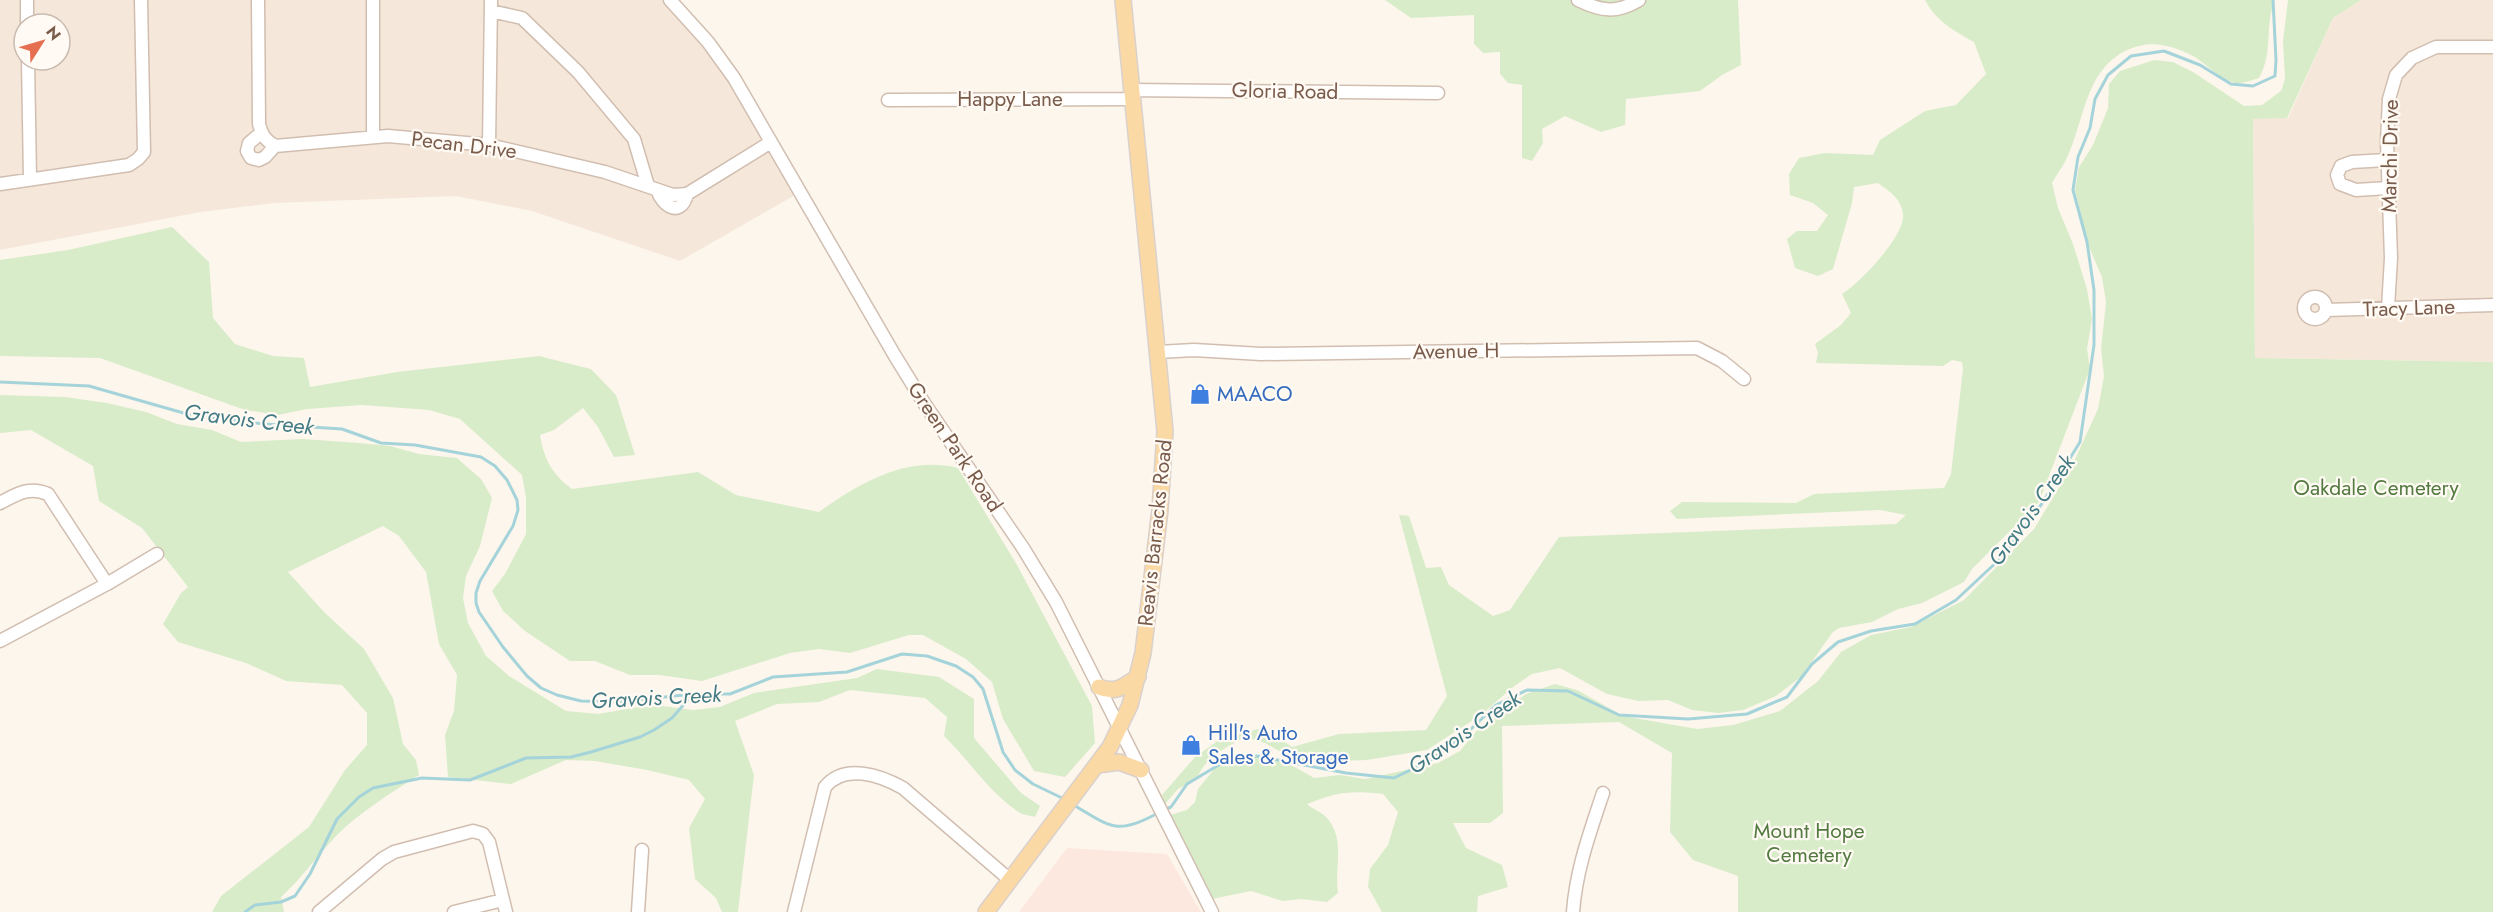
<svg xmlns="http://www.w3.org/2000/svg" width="2493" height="912" font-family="Jost,sans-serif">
<rect width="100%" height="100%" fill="#fdf6ec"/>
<!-- residential -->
<path fill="#f5e8da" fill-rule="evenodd" d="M 0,0 L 663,0 L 714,57 L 732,81 L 795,195 L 680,261 L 532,211 L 456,196 L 275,203 L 201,212 L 0,250 ZM 24,24 L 60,24 L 60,60 L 24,60 Z
M 2361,0 L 2493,0 L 2493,362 L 2255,358 L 2253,118 L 2288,118 L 2333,18 Z"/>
<!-- commercial -->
<path fill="#fde8e0" d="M 1067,848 L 1167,854 L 1201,912 L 1019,912 Z"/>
<!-- green -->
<path fill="#d8ecc9" d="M 1385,0 L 1738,0 L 1741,65 L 1722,75 L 1700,91 L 1626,99 L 1625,125 L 1601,132 L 1565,116 L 1542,129 L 1543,143 L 1532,161 L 1522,158 L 1522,85 L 1508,83 L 1500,74 L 1500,52 L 1483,53 L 1474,44 L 1474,15 L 1411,18 Z
M 1925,0 L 2275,0 C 2264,25 2274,52 2259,78 C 2252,80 2242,84 2236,83 C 2220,80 2207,64 2193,56 C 2171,45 2151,39 2127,50 C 2084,71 2085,121 2066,160 C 2062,168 2056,175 2052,183 L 2058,208 L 2073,244 L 2087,289 L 2092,319 L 2087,349 L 2090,369 L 2039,502 L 1972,569 L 1964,582 L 1922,603 L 1898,609 L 1872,622 L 1839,628 L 1832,633 L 1802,676 L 1776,696 L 1743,710 L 1718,713 L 1692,710 L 1668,700 L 1638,701 L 1607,694 L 1560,668 L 1532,674 L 1513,687 L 1481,715 L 1427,750 L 1367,760 L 1311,762 L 1288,756 L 1265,743 L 1245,737 C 1225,748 1204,758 1197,779 L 1178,789 L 1165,804 L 1162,795 L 1195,757 L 1219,740 L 1258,729 L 1273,734 L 1292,747 L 1339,734 L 1426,730 L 1447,696 L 1399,515 L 1409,516 L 1426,568 L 1441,567 L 1449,585 L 1493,616 L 1510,610 L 1559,537 L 1896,524 L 1906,515 L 1880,510 L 1677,519 L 1670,511 L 1682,502 L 1796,503 L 1814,494 L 1944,488 L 1951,474 L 1963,369 L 1962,362 L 1952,360 L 1943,366 L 1816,363 L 1818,353 L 1815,344 L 1841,325 L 1851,313 L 1842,294 C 1859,284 1906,235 1903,214 C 1901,198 1890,192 1878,183 L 1854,187 L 1852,203 L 1833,269 L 1818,276 L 1795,268 L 1787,239 L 1797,231 L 1817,231 L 1828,215 L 1813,203 L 1790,195 L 1789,174 L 1799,158 L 1825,153 L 1873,155 L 1880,140 L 1925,111 L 1956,105 L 1986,74 L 1974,42 C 1954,31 1936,21 1925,0 Z
M 2288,0 L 2361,0 L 2333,18 L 2287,118 L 2253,119 L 2255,358 L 2493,362 L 2493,912 L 1738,912 L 1738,876 L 1693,860 L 1670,832 L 1672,753 L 1619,722 L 1502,726 L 1503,813 L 1490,823 L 1453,823 L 1466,848 L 1502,865 L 1508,887 L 1478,896 L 1477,912 L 1382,912 L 1368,887 L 1370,869 L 1388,845 L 1398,812 L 1383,794 C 1351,790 1336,792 1307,804 C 1312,809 1322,812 1327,818 C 1346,840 1334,867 1338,893 L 1327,902 L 1301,899 L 1283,901 L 1251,891 L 1212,899 L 1170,815 L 1187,810 L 1195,802 L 1198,789 L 1220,762 L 1239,754 L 1266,757 L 1295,767 L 1314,778 L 1340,775 L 1365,779 L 1438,763 L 1460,751 L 1479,728 L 1526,694 L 1555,684 L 1577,690 L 1623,716 L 1697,729 L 1733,725 L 1780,711 L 1818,681 L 1841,652 L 1871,635 L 1911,627 L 1964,600 L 2034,529 L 2071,468 L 2098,409 L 2104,376 L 2101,349 L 2106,302 L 2102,277 L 2087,242 L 2075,190 L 2079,167 L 2093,145 L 2108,108 L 2109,84 L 2120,71 L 2154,60 L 2173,62 L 2193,72 L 2244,106 L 2262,105 L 2281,91 L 2285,79 L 2283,41 Z
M 172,227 L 209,262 L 213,318 L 235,344 L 273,356 L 304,358 L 310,387 L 397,372 L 539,356 L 591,369 L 616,395 L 635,455 L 614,457 L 598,427 L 583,408 L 554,430 L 540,435 C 544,460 553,475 572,489 L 698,472 L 736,495 L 819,512 C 859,483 907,455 958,468 L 1017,565 L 1092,706 L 1095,743 L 1065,777 L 1034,771 L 1003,719 L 992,682 L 966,659 L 923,635 L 909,635 L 850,653 L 819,649 L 790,653 L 702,681 L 659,675 L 630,675 L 595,661 L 570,661 L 525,631 L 503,611 L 492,591 L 505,574 L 526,534 L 526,498 L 522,475 L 460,419 L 429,410 L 362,405 L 307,409 L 278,415 L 245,410 L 100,358 L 0,356 L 0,260 L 68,250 Z
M 0,395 L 65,397 L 107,403 L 146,412 L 177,424 L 212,430 L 241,442 L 303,439 L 359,443 L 390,446 L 419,454 L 457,458 L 481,479 L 492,498 L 480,546 L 466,576 L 463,598 L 468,623 L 486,656 L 509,676 L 566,711 L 598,714 L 638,707 L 663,706 L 693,710 L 720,707 L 754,693 L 857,678 L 877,669 L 939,677 L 974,699 L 974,738 L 1021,793 L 1040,806 L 1035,817 C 1029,815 1021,815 1017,811 C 988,791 969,760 944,736 L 947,717 L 925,698 L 850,690 L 819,702 L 777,704 L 735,721 L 754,775 L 738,912 L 722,912 L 716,898 L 695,879 L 689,828 L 705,799 L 689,780 L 647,770 L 595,761 L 566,760 L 511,784 L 448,777 L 445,735 L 454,711 L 457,675 L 439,644 L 426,572 L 399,536 L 383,526 L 288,572 L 324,612 L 364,649 L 393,698 L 403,744 L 416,760 L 419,775 C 391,793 360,812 337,835 C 317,856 302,878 281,897 L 284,912 L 212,912 L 221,896 L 309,827 L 345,770 L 367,745 L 367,713 L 342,685 L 286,681 L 246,663 L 178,642 L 163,624 L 181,593 L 188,587 L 142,528 L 99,501 L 93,466 L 31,430 L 0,433 Z"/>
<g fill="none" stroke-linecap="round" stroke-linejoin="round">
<!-- stream -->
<path stroke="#a5d3da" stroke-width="3" d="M 0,382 L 89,386 L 194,416 L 264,424 L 342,429 L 381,443 L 415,445 L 481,457 L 495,466 L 507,480 L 517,500 L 518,510 L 513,526 L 480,581 L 476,593 L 476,603 L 479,612 L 503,647 L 527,676 L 541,688 L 557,695 L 581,701 L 617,702 L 693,694 L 730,694 L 773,677 L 847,672 L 902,654 L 927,656 L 956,666 L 973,677 L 983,689 L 1003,752 L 1015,770 L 1033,784 L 1064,799
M 1072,804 C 1111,827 1116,836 1158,813
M 1164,810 L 1171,807 L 1187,784 L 1227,760 L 1257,756 L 1346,773 L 1394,778 L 1431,760 L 1466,734 L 1496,705 L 1527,690 L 1568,691 L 1619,715 L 1688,719 L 1747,714 L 1787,697 L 1812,664 L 1838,642 L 1871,631 L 1915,624 L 1956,600 L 2002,557 L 2041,505 L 2080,442 L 2094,345 L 2094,290 L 2087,242 L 2073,190 L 2078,157 L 2090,128 L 2095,99 L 2108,75 L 2131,56 L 2164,51 L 2200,65 L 2231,84 L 2253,86 L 2275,76 L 2276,60 L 2273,0
M 245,912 L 255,905 L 281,902 L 295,896 L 310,874 L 337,819 L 359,797 L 373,788 L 422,778 L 470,780 L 526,758 L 571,757 L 591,752 L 640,737 L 654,730 L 672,718 L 693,694"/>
<!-- minor casing -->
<g stroke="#d1beb0" stroke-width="15">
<path id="minor" d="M 27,0 L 27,24
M 258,0 L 259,124 C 262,135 265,140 275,146 L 388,136 L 489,145 L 605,172 L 673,195 L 687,194 L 771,142
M 670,0 L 708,42 L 734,78 L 895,356 L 924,403 L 1023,548 L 1056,602 L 1212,912
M 1578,0 C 1601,11 1616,14 1639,0
M 491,11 L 522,18 L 578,72 L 634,139 L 648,186
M 28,60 L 30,179
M 1131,90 L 1438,93
M 888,100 L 1132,99
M 261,133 L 249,143 L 247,151 L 251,158 L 259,160 L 265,157 L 275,146
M 373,136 L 373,0
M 489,145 L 491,0
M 2386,160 L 2352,162 L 2341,166 L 2337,175 L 2340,184 L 2356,190 L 2388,188
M 0,184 L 129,165 L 138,159 L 144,152 L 141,0
M 657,190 C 663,207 681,218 687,194
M2304 308a11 11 0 1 1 22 0a11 11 0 1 1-22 0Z
M 2388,308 L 2391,258 L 2387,142 L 2389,99 L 2396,75 L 2412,58 L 2436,47 L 2493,47
M 2326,310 L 2493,305
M 1158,352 L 1194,350 L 1261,354 L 1697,348 L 1722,361 L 1744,379
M 0,503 C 17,494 29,486 48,494 L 107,584 L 157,554
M 0,641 L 107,584
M 319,912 L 382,859 L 394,852 L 473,831 L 483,834 L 489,842 L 506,912
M 454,912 L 503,900
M 638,912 L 642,850
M 794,912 L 825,787 C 844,763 880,775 903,788 L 1010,880
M 1573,912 C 1576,870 1590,832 1603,793"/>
</g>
<!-- major casing -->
<g stroke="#dad1cd" stroke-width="18">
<path id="major" d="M 1099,687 C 1116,694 1124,686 1138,677
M 1097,765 L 1119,762 L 1141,770
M 986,912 L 1110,747 L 1130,705 L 1143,653 L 1160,510 L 1165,431 L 1123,0"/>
</g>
<!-- minor -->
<use href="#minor" stroke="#fff" stroke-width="12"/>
<!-- major -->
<use href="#major" stroke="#fbd9a5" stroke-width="15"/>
</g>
<!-- icons -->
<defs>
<g id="shop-bare" transform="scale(1.62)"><path d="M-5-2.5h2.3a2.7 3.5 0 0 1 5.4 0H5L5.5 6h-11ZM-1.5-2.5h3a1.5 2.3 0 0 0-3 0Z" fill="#3f7fe0" stroke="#fffaf3" stroke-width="2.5" paint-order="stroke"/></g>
</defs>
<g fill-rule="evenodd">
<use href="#shop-bare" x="1200" y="394"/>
<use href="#shop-bare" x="1191" y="745"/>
</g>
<g text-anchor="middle" stroke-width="4.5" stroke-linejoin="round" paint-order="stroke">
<!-- street labels -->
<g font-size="21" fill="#7a5c4d" stroke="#fffaf3">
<text transform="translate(1285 91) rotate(1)" y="7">Gloria Road</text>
<text x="1010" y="106">Happy Lane</text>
<text transform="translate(464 145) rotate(7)" y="7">Pecan Drive</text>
<text transform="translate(2390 156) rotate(-89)" y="7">Marchi Drive</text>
<text transform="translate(2409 308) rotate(-2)" y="7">Tracy Lane</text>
<text transform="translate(1456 351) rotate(-1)" y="7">Avenue H</text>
<text transform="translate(955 447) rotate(56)" y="7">Green Park Road</text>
<text transform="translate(1155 533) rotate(-84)" y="7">Reavis Barracks Road</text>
</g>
<!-- shop labels -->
<g font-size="21" fill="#366cbe" stroke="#fffaf3" text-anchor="start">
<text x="1217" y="401">MAACO</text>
<text x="1208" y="740">Hill's Auto<tspan x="1208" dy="24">Sales &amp; Storage</tspan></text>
</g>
<!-- park labels -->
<g font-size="21" fill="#537a41" stroke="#fffaf3">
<text x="2376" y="495">Oakdale Cemetery</text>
<text x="1809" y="838">Mount Hope<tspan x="1809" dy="24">Cemetery</tspan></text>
</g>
<!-- water labels -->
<g font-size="22" font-style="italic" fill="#437c86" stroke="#fffaf3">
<text transform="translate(249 419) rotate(7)" y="8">Gravois Creek</text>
<text transform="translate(2031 510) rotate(-54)" y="8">Gravois Creek</text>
<text transform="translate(656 697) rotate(-3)" y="8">Gravois Creek</text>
<text transform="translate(1464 732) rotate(-34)" y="8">Gravois Creek</text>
</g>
</g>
<!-- north arrow -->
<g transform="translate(42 42) rotate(53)"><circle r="28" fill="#fffaf3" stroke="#cabbb1" stroke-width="1.5"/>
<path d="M0-4.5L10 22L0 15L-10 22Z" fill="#e76f51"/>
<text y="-9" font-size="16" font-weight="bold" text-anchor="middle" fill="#7a5c4d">N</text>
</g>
</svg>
